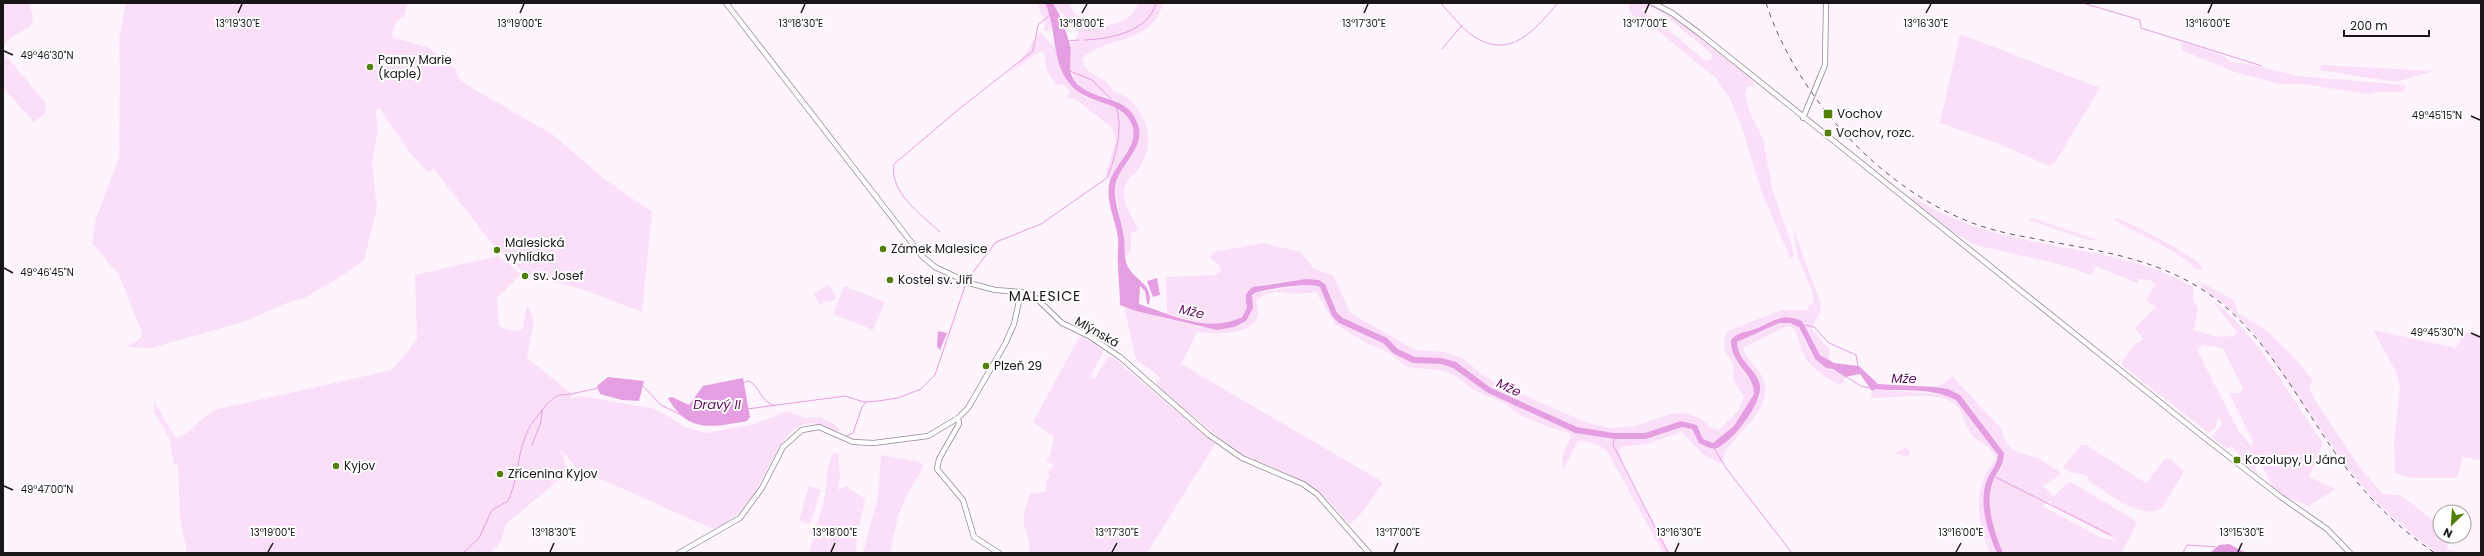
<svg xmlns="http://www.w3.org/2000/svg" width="2484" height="556" font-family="Poppins,sans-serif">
<rect width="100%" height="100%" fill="#fef4fd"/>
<!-- green -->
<path fill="#fbdff8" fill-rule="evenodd" d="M 3,3 L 28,3 C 31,11 36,17 30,27 C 20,32 1,39 4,54 L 46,103 L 45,114 L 34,122 L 3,87 Z
M 126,3 L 407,3 L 404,17 C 395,21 394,27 392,37 L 429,48 L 456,69 L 458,77 L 467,85 L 552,134 L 604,179 L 652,212 L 642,312 L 587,291 L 523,272 L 494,246 L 434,169 L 428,172 L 411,154 L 379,108 L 376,111 L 378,130 L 372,163 L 377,208 L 364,260 L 334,281 L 304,298 L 284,304 L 246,321 L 151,348 L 126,347 L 141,338 L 142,332 L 119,275 L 92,243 L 96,218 L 119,158 L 120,74 L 119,40 Z
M 1037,3 L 1045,3 L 1050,13 L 1052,27 L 1048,31 L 1044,31 L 1045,23 Z
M 1053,3 L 1068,3 L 1083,26 L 1089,29 C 1107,25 1133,24 1138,3 L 1163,3 C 1151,47 1108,34 1082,59 C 1083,75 1108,77 1113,91 C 1118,94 1125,96 1129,99 C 1149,118 1155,145 1139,168 C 1134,176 1125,179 1124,190 C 1123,204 1132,218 1139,230 L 1131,233 L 1131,249 L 1126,257 L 1115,186 L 1120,173 L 1136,147 L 1138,122 L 1115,100 L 1087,92 L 1074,80 L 1070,66 L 1070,45 L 1075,42 L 1079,33 C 1074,19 1061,15 1053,3 Z
M 1630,3 L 1647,3 L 1677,19 L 1751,79 L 1754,85 L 1747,87 L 1745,94 L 1750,113 L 1763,139 L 1773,192 L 1792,245 L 1794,257 L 1791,258 L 1788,253 L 1761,191 L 1742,127 L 1729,97 L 1715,77 L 1643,19 L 1632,15 L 1629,8 ZM 1651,7 L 1664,14 L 1712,54 L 1711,60 L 1704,60 L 1671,32 L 1640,9 Z
M 1040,32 L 1055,48 L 1069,84 L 1084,97 L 1113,106 L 1125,112 L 1132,124 L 1134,135 L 1131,145 L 1110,180 L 1106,173 L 1116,140 L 1112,128 L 1076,99 L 1067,98 L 1070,91 L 1063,84 L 1056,85 L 1047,71 L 1044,53 L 1040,51 L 1012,72 Z
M 1960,34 L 2100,88 L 2055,162 L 2049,166 L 2045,164 L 1994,142 L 1940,123 Z
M 2183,42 L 2224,56 L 2230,62 L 2248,64 L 2297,76 L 2405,85 L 2406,87 L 2403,92 L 2379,92 L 2369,94 L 2303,84 L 2279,84 L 2235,72 L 2181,50 Z
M 2322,65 L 2433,71 L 2396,82 L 2320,70 Z
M 1912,196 C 2000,256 2106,237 2193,287 L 2193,300 L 2198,308 L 2194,330 L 2216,337 L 2234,336 L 2237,333 L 2235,330 L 2212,300 C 2261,337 2286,392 2323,443 L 2309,477 L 2335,489 L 2309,506 L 2288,498 L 2272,487 L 2265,471 L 2239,440 L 2252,458 L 2258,475 L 2243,460 L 2232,446 L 2227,449 L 2212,437 L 2222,424 L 2218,416 L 2216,427 L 2209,433 L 2123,366 L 2122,362 L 2133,346 L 2143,339 L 2135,328 L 2156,307 L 2146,300 L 2155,284 L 2150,280 L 2140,279 L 2136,283 L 2096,266 L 2091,275 L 2059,264 L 1975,245 L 1953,232 L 1911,199 ZM 2203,345 L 2223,348 L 2243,389 L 2240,393 L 2229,393 L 2253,442 L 2251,445 L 2239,432 L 2197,350 Z
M 2032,218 L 2098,240 L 2087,240 L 2029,220 Z
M 2116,218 C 2128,221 2201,259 2203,269 L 2196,270 C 2178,249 2138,235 2114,220 Z
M 1793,227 L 1821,305 L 1820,313 L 1811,328 L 1830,350 L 1829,361 L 1816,350 L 1802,321 L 1777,318 L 1753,330 L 1736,334 L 1736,361 L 1752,381 L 1754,394 L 1734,426 L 1713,443 L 1703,439 L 1697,425 L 1681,421 L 1645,433 L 1614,433 L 1577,427 L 1491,388 L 1456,362 L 1415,357 L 1398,349 L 1387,338 L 1343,318 L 1337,313 L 1325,284 L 1319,280 L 1306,279 L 1259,285 L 1245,298 L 1247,308 C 1237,337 1186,319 1167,313 L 1166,280 L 1168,277 L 1216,275 L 1221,271 L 1220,267 L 1209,257 L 1213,252 L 1263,243 L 1301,252 L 1314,269 L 1334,276 L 1349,311 L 1352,314 L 1415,350 L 1445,352 L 1460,357 L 1490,380 L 1585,422 L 1610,428 L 1636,426 L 1670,414 L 1683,413 L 1700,418 L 1711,428 L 1719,430 L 1738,411 L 1744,397 L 1733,379 L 1734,365 L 1725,351 L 1724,339 L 1728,331 L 1781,310 L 1806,310 L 1814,302 L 1812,291 L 1797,255 Z
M 498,256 L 521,274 L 497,298 L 499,326 L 509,330 L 522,331 L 527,305 L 534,320 L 527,358 L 573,395 L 569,403 L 572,398 L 580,396 L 651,408 L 666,415 L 685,427 L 706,433 L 755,424 L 787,411 L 806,418 L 821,417 C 826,422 836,422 840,431 C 829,432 821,420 805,424 C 769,434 766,511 713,529 L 576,468 L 560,448 L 568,472 L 506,524 L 501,541 L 491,553 L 187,553 L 180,517 L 178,465 L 174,465 L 169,437 L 154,412 L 154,402 L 176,438 C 190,435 201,415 218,409 L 392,370 L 417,340 L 415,275 Z
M 2200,282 L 2234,300 L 2238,313 L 2266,330 L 2292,355 L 2313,380 L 2309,389 L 2314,398 C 2336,431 2355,465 2383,494 L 2400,495 L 2440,526 L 2440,536 L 2446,536 L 2448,550 L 2465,553 L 2438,553 L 2411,534 L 2376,501 L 2349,470 L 2253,332 L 2224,304 L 2202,288 Z
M 828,284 L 837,298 L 830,302 L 827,300 L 820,305 L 814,294 Z
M 1306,285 L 1320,287 L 1332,316 L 1340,323 L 1383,343 L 1394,354 L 1413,363 L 1441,364 L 1453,368 L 1488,393 L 1575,433 L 1614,439 L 1654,437 L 1682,427 L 1692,429 L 1699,443 C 1703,445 1709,449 1714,448 C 1731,448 1753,409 1760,395 L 1737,350 L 1737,342 L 1779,323 L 1790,323 L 1798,326 C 1806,340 1809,359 1826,367 C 1832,371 1839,372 1845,377 L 1843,383 L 1839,385 C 1824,376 1809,368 1802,351 C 1799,343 1798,334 1792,327 L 1785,327 L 1743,348 C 1747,362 1763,371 1765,385 C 1771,415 1723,440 1723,462 L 1718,463 L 1703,454 L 1682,432 L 1647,444 L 1621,447 L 1619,451 C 1629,488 1654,519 1670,553 L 1663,553 L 1607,451 C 1598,444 1589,441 1578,441 L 1563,470 L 1562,456 L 1571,437 L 1569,433 L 1548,427 L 1516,413 L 1506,404 L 1472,389 L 1456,376 L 1445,371 L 1407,367 L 1386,351 L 1366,343 L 1335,324 L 1316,292 L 1298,294 L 1276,292 L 1265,294 L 1257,300 C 1256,306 1260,312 1257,318 C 1249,336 1213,334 1197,332 L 1181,364 L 1381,481 L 1383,483 C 1374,495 1361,518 1349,524 L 1331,503 L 1311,487 L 1298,479 L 1235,451 L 1156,385 L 1157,381 L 1162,379 L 1136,359 L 1124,307 L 1198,327 L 1234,327 L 1253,308 L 1251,298 L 1255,293 Z
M 844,286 L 885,302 L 873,330 L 833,314 Z
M 2373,330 L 2456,348 L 2459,345 L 2462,332 L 2481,335 L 2481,460 L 2463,457 L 2457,478 L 2412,478 L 2395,473 L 2394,444 L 2400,386 L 2396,372 Z
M 1080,336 L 1095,344 L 1103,352 L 1090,377 L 1095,379 L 1107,358 L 1111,356 L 1215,444 L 1147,553 L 1028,553 C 1032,542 1027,536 1024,525 C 1022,516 1027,503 1030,494 L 1046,491 L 1046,483 L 1050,474 L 1048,473 L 1054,464 L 1046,461 L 1050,456 L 1054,437 L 1033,422 Z
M 1952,376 L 2002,430 C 2005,449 2016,452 2033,457 L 2037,457 L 2061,473 L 2043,486 L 2054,496 L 2066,484 L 2071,482 L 2133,519 L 2137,524 L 2121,553 L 2003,553 C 1994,535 1985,505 1991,485 C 1993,478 1999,472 2003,466 L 1999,445 L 1985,431 L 1969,406 L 1948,389 L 1935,387 L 1944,383 ZM 2051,500 L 2051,505 L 2118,541 L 2102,538 L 2042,506 Z
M 1876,389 L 1946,395 L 1956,400 L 1998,455 L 1997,464 L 1990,474 L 1986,516 L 1991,541 L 1997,553 L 1990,553 C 1980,531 1974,501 1984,477 C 1986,470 1993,466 1995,459 C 1995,448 1980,443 1973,436 C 1965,427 1964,415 1957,406 C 1944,389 1890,399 1871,398 L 1872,391 Z
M 2081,445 L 2086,445 L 2146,483 L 2165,459 L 2171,459 L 2184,471 L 2162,508 C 2141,522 2106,491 2087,480 L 2088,477 C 2080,472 2068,474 2063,467 Z
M 1906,448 L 1910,452 L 1908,457 L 1897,454 L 1897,452 Z
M 833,453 L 838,453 L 840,478 L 838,490 L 846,486 L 865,500 L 857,535 L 856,553 L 828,553 L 831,531 L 827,553 L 809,553 L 825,496 L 828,467 Z
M 881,455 L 919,462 L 924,466 L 907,495 L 898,516 L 890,553 L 863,553 L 878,497 Z
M 809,486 L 821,490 L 810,524 L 799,521 Z"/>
<!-- water -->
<path fill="#e69ee2" d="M 1045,3 L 1053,3 C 1061,16 1066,31 1070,45 C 1072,56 1067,71 1074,80 C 1091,103 1126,93 1137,122 C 1149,150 1112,167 1115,194 C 1116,209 1122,223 1124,238 C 1125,246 1124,258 1127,265 C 1134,281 1154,283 1149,305 L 1147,303 L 1145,291 L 1140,286 L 1139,304 C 1170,314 1208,334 1242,317 L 1247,308 C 1245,298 1244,293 1253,287 L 1306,279 L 1319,280 L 1325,284 L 1337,313 L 1343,318 L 1387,338 L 1398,349 L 1415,357 L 1441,358 L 1456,362 L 1491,388 L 1577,427 L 1614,433 L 1645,433 L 1681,421 L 1697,425 L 1703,439 L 1713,443 L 1734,426 L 1754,394 C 1754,372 1731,366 1731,340 C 1737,332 1743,333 1752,330 C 1773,323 1778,312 1802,321 L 1820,355 L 1834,363 L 1859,366 L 1878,384 L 1935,387 L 1948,389 L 1960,395 L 2004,453 C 2003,471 1996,470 1992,484 C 1985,504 1995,535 2003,553 L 1997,553 C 1988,534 1979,504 1986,483 C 1989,472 1997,467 1998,455 L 1956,400 C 1932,387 1902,392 1876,389 L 1872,391 L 1860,374 L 1845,377 L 1833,369 L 1826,368 L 1815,359 L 1799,327 L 1790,323 L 1779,323 L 1737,342 C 1737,361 1756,368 1760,385 C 1763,402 1734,440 1719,447 C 1713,451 1705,446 1699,443 L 1692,429 L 1682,427 L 1646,439 L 1614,439 L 1575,433 L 1488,393 L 1453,368 L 1441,364 L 1413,363 L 1394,354 L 1383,343 L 1339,323 L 1332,316 L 1320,287 C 1311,282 1266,289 1255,293 L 1252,295 L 1253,308 L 1246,321 L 1234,327 L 1217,330 L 1136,311 L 1120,305 C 1120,290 1118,277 1118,262 C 1117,254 1119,246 1118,238 C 1116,221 1106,202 1109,185 C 1113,164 1140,148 1132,125 C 1123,99 1086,106 1069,83 C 1051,60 1057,28 1045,3 Z
M 1157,278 L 1160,295 L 1153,297 L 1147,281 Z
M 938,331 L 947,333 L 940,350 L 937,347 Z
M 608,377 L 644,381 L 639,401 L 622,400 L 600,394 L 597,386 Z
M 743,378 L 750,417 L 747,421 C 713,427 688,434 668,398 L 672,397 L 689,405 L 703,386 Z
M 2229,544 L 2246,553 L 2210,553 L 2219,545 Z"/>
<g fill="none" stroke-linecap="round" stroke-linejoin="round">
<!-- stream -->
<path stroke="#e69ee2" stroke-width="1" d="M 1440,3 C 1451,13 1461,28 1473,36 C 1511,61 1535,29 1558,3
M 2083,3 L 2140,20 L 2141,28 L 2262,66
M 1084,40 C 1110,39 1149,32 1156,3
M 1068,41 L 1079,40
M 1442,49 L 1462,25
M 1070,71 L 1092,80 L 1111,99
M 940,232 C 922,215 889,193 894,164 L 959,109 L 1033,51 L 1038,25 L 1050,15
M 967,280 L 996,242 L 1041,224 L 1107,178 C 1115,158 1124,128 1116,107
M 1804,325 L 1814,327 L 1829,343 L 1856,355 L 1858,365
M 1845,376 L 1861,386 L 1870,388
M 742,383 L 749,381 C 761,388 759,400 775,406
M 643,386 L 661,405 L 681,415
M 747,409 L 845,396 L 864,402 L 878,401 L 898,398 L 921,389 L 935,375 L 966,283
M 845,437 L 853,433 L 862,407 L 866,402
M 1614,439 L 1613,445 L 1620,458 L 1668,553
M 532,445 L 541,422 L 542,410
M 1714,448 L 1726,468 L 1792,553
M 1995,477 L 2111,535
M 463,553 L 479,538 L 492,510 L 508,501 C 522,470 515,441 539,414 C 545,406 551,399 559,395 C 565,396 589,390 598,388
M 2183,553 L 2187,545 L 2216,547"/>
<!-- secondary casing -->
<g stroke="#928891" stroke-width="6">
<path id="secondary" d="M 726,3 L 922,256 L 935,267 L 969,283 L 995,290 L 1023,292 L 1036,298 L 1062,323 L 1089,336 L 1120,357 L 1209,435 L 1242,458 L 1303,484 L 1317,494 L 1369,553
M 1653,3 L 1672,13 L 1699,33 L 2201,435 L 2281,497 L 2327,529 L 2350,553
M 1803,118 L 1825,65 L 1826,3
M 958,418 L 959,424 L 939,459 L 937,469 L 963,500 L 974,537 L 999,553
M 679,553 L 740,518 L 762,488 L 783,447 L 802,430 L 819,427 L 853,442 L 874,443 L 928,436 L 958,418 L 968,408 L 1005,344 L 1014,324 L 1021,292"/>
</g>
<!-- secondary -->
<use href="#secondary" stroke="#fff" stroke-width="4.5"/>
<!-- rail -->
<path stroke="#5f595e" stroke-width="1" stroke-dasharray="5 5" stroke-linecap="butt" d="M 1766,3 C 1799,104 1896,207 2002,232 C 2071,248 2145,251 2206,292 C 2264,331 2296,397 2336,454 C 2363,493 2395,526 2435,553"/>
</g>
<!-- ticks -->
<path fill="none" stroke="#191519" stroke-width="1.5" d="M 238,13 L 242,4M 520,13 L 524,4M 801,13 L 805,4M 1082,13 L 1087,4M 1364,13 L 1368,4M 1645,13 L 1649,4M 1926,13 L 1931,4M 2208,13 L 2212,4M 4,51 L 13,55M 2471,116 L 2480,120M 4,268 L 13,273M 2471,333 L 2480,337M 4,486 L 13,490M 268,552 L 273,543M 550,552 L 554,543M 831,552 L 835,543M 1112,552 L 1117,543M 1394,552 L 1398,543M 1675,552 L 1679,543M 1956,552 L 1961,543M 2238,552 L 2242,543"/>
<!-- markers -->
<g fill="#517f08" stroke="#fff" stroke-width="1.5">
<circle cx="370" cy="67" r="4"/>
<rect x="1823" y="109" width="10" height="10" rx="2"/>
<rect x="1824" y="129" width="8" height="8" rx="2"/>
<circle cx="883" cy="249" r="4"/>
<circle cx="497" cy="250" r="4"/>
<circle cx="525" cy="276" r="4"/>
<circle cx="890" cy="280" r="4"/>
<circle cx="986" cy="366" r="4"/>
<rect x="2233" y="456" width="8" height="8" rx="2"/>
<circle cx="336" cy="466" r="4"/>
<circle cx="500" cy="474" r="4"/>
</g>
<g text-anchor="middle" stroke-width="4" stroke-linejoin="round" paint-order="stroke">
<!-- poi labels -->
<g font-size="12" fill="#191519" stroke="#fff" text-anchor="start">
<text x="378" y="64">Panny Marie<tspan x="378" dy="14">(kaple)</tspan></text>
<text x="1837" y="118">Vochov</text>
<text x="1836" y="137">Vochov, rozc.</text>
<text x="505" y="247">Malesická<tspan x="505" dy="14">vyhlídka</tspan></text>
<text x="891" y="253">Zámek Malesice</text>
<text x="533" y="280">sv. Josef</text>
<text x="898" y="284">Kostel sv. Jiří</text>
<text x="994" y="370">Plzeň 29</text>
<text x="2245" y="464">Kozolupy, U Jána</text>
<text x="344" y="470">Kyjov</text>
<text x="508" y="478">Zřícenina Kyjov</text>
</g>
<!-- street labels -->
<g font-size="12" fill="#191519" stroke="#fff">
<text transform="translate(1097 332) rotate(30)" y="4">Mlýnská</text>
</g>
<!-- water labels -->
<g font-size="13" font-style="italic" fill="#620961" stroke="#fff">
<text transform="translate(1192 311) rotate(13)" y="5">Mže</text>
<text transform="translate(1904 378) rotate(1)" y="5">Mže</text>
<text transform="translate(1509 387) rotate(26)" y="5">Mže</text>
<text x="717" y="409">Dravý II</text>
</g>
<!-- quarter labels -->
<g font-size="14" letter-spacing="1" fill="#191519" stroke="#fff">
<text x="1045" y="301">MALESICE</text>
</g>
</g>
<g font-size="10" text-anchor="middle" fill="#191519" stroke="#fff" stroke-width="4" stroke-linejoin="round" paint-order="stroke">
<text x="238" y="27">13°19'30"E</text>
<text x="520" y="27">13°19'00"E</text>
<text x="801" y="27">13°18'30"E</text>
<text x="1082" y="27">13°18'00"E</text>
<text x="1364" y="27">13°17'30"E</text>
<text x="1645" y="27">13°17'00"E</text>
<text x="1926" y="27">13°16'30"E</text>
<text x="2208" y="27">13°16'00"E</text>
<text x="47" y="59">49°46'30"N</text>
<text x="2437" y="119">49°45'15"N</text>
<text x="47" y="276">49°46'45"N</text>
<text x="2437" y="336">49°45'30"N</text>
<text x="47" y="493">49°47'00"N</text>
<text x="835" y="536">13°18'00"E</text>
<text x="1117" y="536">13°17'30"E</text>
<text x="1398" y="536">13°17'00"E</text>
<text x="1679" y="536">13°16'30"E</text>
<text x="1961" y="536">13°16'00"E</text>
<text x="273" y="536">13°19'00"E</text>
<text x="554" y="536">13°18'30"E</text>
<text x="2242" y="536">13°15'30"E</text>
</g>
<!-- border -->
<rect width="2484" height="556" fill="none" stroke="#191519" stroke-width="8"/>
<!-- north arrow -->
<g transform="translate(2452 524) rotate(205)"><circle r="19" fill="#ffffff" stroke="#a3a1a3"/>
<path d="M0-3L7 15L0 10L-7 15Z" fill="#517f08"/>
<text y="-6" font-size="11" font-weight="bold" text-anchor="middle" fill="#191519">N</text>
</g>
<!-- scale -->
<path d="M2344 30v6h85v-6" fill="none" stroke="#191519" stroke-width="2"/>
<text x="2350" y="30" font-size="12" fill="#191519" stroke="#ffffff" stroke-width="3" paint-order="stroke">200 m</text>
</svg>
